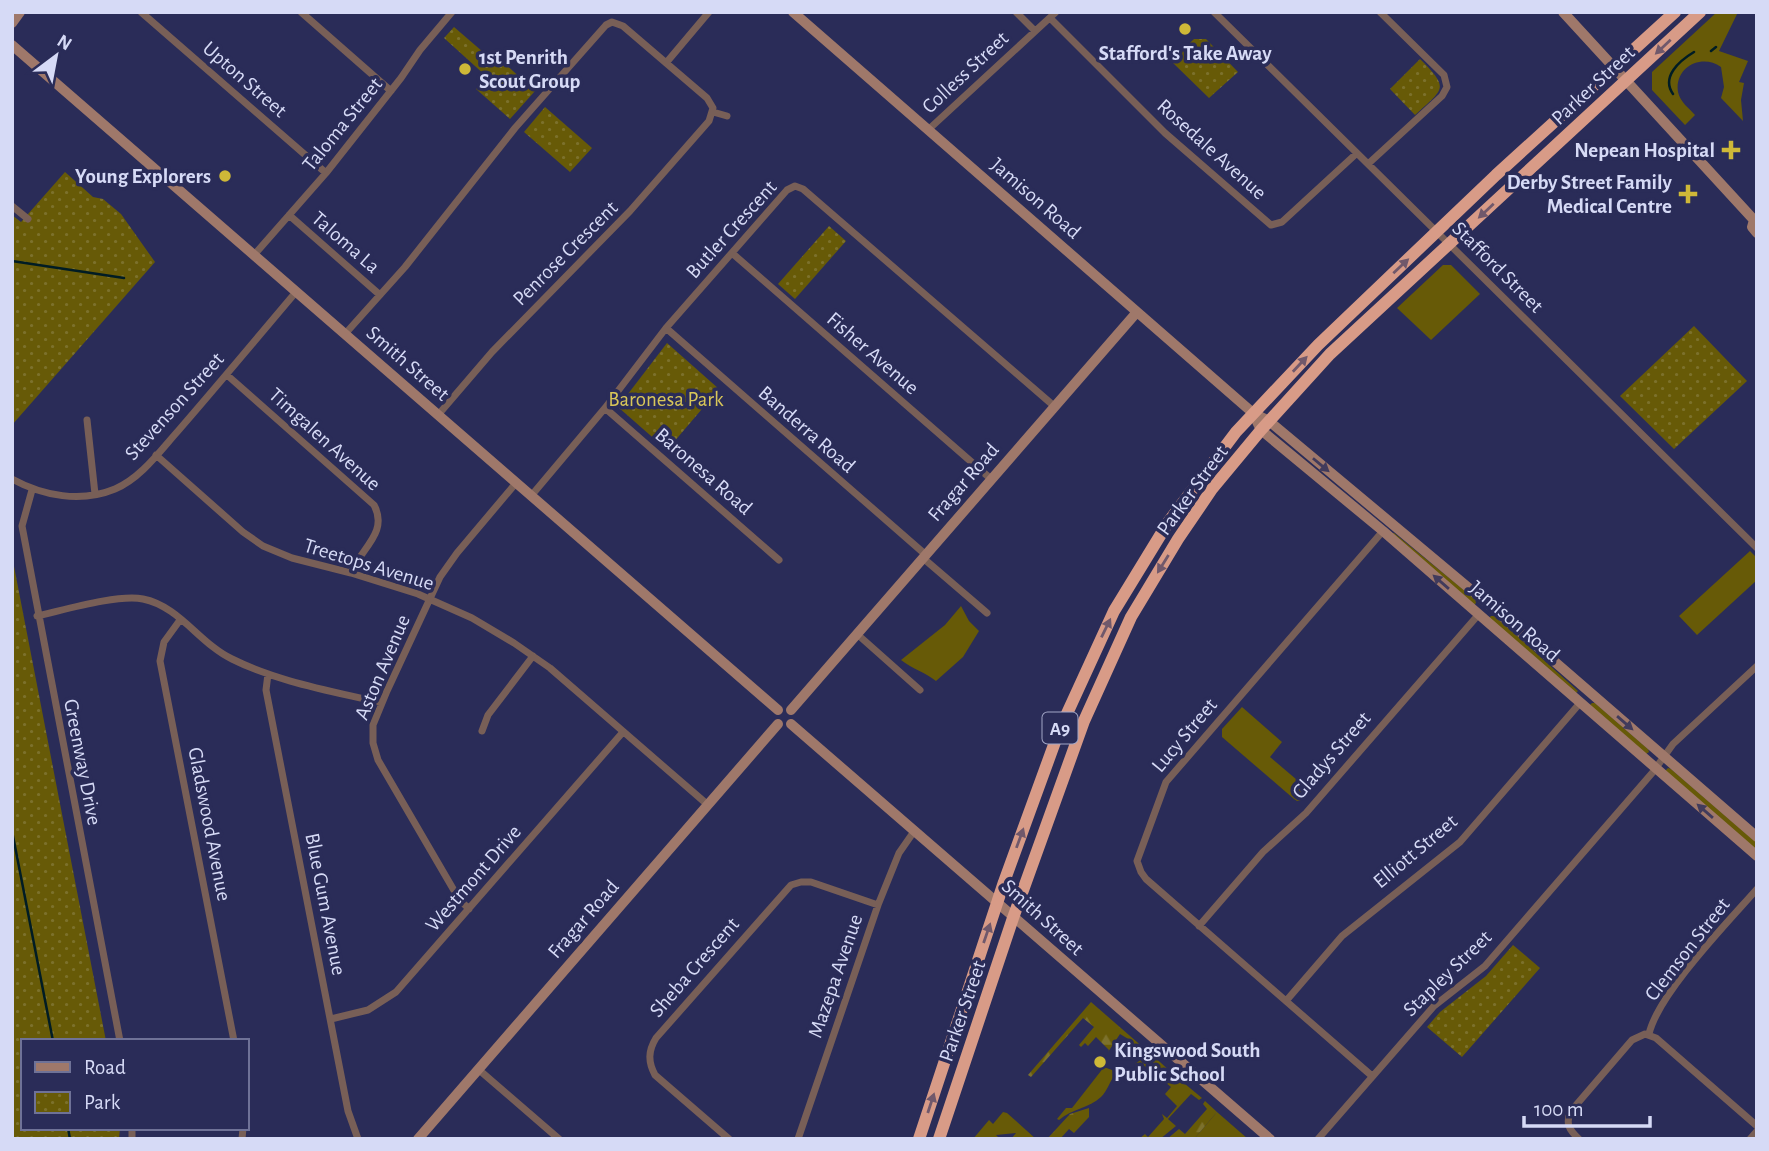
<svg xmlns="http://www.w3.org/2000/svg" width="1769" height="1151" font-family="'Alegreya Sans',sans-serif">
<defs>
<pattern id="forest-firs" width="22" height="20" patternUnits="userSpaceOnUse" patternTransform="scale(1.75)"><rect width="22" height="20" fill="#675a07"/><path d="M5 1l3.5 6h-7zM16 11l3.5 6h-7z" fill="#7c712c"/></pattern>
<pattern id="park-dots" width="8" height="8" patternUnits="userSpaceOnUse" patternTransform="scale(1.75)"><rect width="8" height="8" fill="#675a07"/><path d="M2 2h.1M6 6h.1" fill="none" stroke="#7c712c" stroke-width="1.8" stroke-linecap="round"/></pattern>
</defs>
<rect width="100%" height="100%" fill="#2a2c58"/>
<!-- grass -->
<path fill="#675a07" d="M 1717,12 L 1738,12 L 1719,51 L 1748,61 L 1739,82 L 1744,83 L 1741,100 L 1743,121 L 1721,98 L 1724,87 L 1721,67 C 1702,53 1674,67 1678,92 C 1680,102 1689,108 1695,115 L 1685,125 L 1652,90 L 1652,72 Z
M 1443,265 L 1451,265 L 1480,294 L 1431,340 L 1397,308 Z
M 1394,533 L 1475,599 L 1476,603 L 1474,605 L 1392,534 Z
M 1750,551 L 1757,558 L 1757,580 L 1697,635 L 1679,616 Z
M 961,606 L 969,621 L 979,631 L 963,657 L 936,681 C 925,672 912,669 901,660 L 945,625 Z
M 1491,616 L 1495,616 L 1578,691 L 1575,694 L 1489,618 Z
M 1592,703 L 1595,703 L 1648,749 L 1649,752 L 1646,754 L 1590,705 Z
M 1242,707 L 1282,742 L 1270,757 L 1310,791 L 1303,800 L 1297,801 L 1294,799 L 1222,737 L 1222,729 Z
M 1668,768 L 1671,769 L 1757,843 L 1757,854 L 1665,771 Z
M 1150,1053 L 1171,1072 L 1162,1082 L 1140,1062 L 1137,1066 L 1135,1064 Z
M 1104,1067 L 1117,1072 C 1110,1080 1107,1092 1101,1097 C 1089,1108 1072,1109 1059,1120 L 1057,1119 L 1066,1108 L 1072,1108 Z
M 1173,1074 L 1202,1098 L 1199,1100 L 1191,1094 L 1168,1119 L 1176,1126 L 1160,1139 L 1139,1139 L 1145,1134 L 1148,1137 L 1164,1119 L 1162,1114 L 1167,1118 L 1177,1106 L 1165,1094 L 1171,1087 L 1165,1082 Z
M 1003,1112 L 1007,1113 L 1036,1139 L 1011,1139 L 1016,1133 L 996,1135 L 1000,1139 L 973,1139 L 989,1120 L 993,1124 Z
M 1217,1112 L 1248,1139 L 1194,1139 Z"/>
<!-- forest -->
<path fill="url(#forest-firs)" d="M 1091,1002 L 1145,1049 L 1138,1051 L 1130,1040 L 1120,1034 L 1108,1052 L 1109,1050 L 1096,1037 L 1088,1046 L 1085,1043 L 1081,1047 L 1079,1045 L 1094,1027 L 1083,1018 L 1031,1077 L 1028,1075 Z
M 1205,1101 L 1217,1112 L 1194,1139 L 1167,1139 L 1179,1129 L 1185,1134 L 1207,1109 L 1203,1104 Z
M 1089,1108 L 1089,1117 L 1074,1133 L 1069,1129 L 1060,1139 L 1047,1139 L 1070,1114 Z"/>
<!-- park -->
<path fill="url(#park-dots)" d="M 454,27 L 497,64 L 501,60 L 535,91 L 510,119 L 476,89 L 486,76 L 444,38 Z
M 1194,39 L 1206,39 L 1238,72 L 1209,98 L 1171,61 Z
M 1420,59 C 1450,89 1444,88 1415,115 L 1390,89 Z
M 545,107 L 592,148 L 570,172 L 524,132 Z
M 65,172 L 93,197 L 103,199 L 121,214 L 155,262 L 12,425 L 12,215 L 21,222 Z
M 829,226 L 846,241 L 795,299 L 778,284 Z
M 1694,326 L 1747,381 L 1674,449 L 1620,396 Z
M 667,343 L 719,389 L 667,450 L 618,407 Z
M 12,556 L 106,1041 L 23,1041 L 23,1128 L 120,1128 L 119,1139 L 12,1139 Z
M 1513,945 L 1540,968 L 1462,1057 L 1427,1027 L 1440,1012 L 1486,976 Z"/>
<g fill="none" stroke-linecap="round" stroke-linejoin="round">
<!-- stream -->
<path stroke="#001c24" stroke-width="2.5" d="M 1711,51 L 1716,47
M 1673,94 C 1661,77 1679,61 1694,52
M 12,261 L 124,278
M 12,831 L 53,1041
M 68,1128 L 70,1139"/>
<!-- street -->
<path stroke="#785f57" stroke-width="7" d="M 141,12 L 326,173
M 301,12 L 391,91
M 1016,12 L 1035,31
M 1214,12 L 1757,548
M 1050,18 L 1165,133 L 1271,225 L 1282,222 L 1357,153
M 666,63 L 709,12
M 713,112 L 727,116
M 928,130 L 1056,12
M 1368,164 L 1442,96 L 1447,87 L 1444,75 L 1380,12
M 12,206 L 28,219
M 289,215 L 380,295
M 732,253 L 991,479
M 254,255 L 326,173 L 401,78 L 420,50 L 452,12
M 666,328 L 926,555
M 345,334 L 405,267 L 515,128 L 606,25 L 612,22 L 623,26 L 707,98 L 713,108 L 709,121 L 630,211 L 492,352 L 438,415
M 227,375 L 374,505 C 389,533 360,549 351,573
M 605,408 L 779,560
M 87,420 L 95,494
M 156,455 L 243,532 L 263,546 L 292,558 L 351,573 L 418,594 L 472,618 L 514,643 L 550,668 L 708,805
M 12,479 C 43,496 81,503 115,489 C 141,478 160,451 178,431 C 218,385 257,338 296,292
M 32,490 L 22,526 L 120,1041
M 531,496 L 605,408 L 666,328 L 787,190 L 795,186 L 803,189 L 1054,406
M 923,558 L 987,613
M 37,616 C 64,610 118,594 143,599 C 179,606 200,644 232,659 C 278,682 332,691 382,703
M 180,620 L 164,642 L 160,661 L 234,1041
M 857,634 L 920,690
M 268,674 L 266,690 L 348,1111 L 358,1139
M 482,731 L 488,715 L 533,656
M 469,909 L 459,899 L 378,760 L 373,743 L 373,725 L 387,691 L 440,577 L 457,553 L 516,483
M 1199,926 L 1263,852 L 1306,813 L 1479,614
M 1286,1001 L 1342,936 L 1460,842 L 1580,703
M 331,1019 L 368,1010 L 396,992 L 623,732
M 1649,1034 C 1658,994 1728,922 1757,889
M 478,1069 L 559,1139
M 1372,1076 L 1146,879 L 1141,872 L 1137,861 L 1166,782 L 1383,531
M 132,1139 L 132,1128
M 242,1139 L 243,1128
M 729,1139 L 655,1075 C 648,1062 648,1051 656,1038 L 791,885 L 801,882 L 811,882 L 878,905
M 798,1139 L 878,905 L 899,853 L 915,830
M 1318,1139 L 1434,1006 L 1485,966 L 1653,772 L 1673,744 L 1757,666
M 1579,1139 C 1569,1130 1565,1123 1571,1111 L 1632,1040 L 1645,1034 L 1656,1038 L 1757,1126
M 1750,1139 L 1757,1131"/>
<!-- secondary -->
<path stroke="#9f786a" stroke-width="10" d="M 793,12 L 1253,413 L 1269,421 L 1488,604 L 1757,837
M 1563,12 L 1754,220
M 12,23 L 20,12
M 12,45 L 778,710
M 1754,220 L 1752,227 L 1757,233
M 1253,413 L 1261,430 L 1383,531 L 1757,856
M 791,710 L 1137,312
M 791,724 L 1270,1139
M 418,1139 L 778,724"/>
<!-- highway -->
<path stroke="#d89b87" stroke-width="12" d="M 919,1139 L 1004,882 L 1059,731 L 1114,611 L 1169,521 L 1236,432 L 1318,345 L 1496,175 L 1675,12
M 939,1139 L 1013,918 L 1084,721 L 1131,617 L 1178,539 L 1212,489 L 1261,430 L 1330,354 L 1700,12"/>
</g>
<!-- one-way arrows -->
<defs><path id="oneway-solid" d="M-6-.8H1V-3.2L6.5 0L1 3.2V.8H-6Z" transform="scale(1.75)"/></defs>
<g fill="#70586b">
<use href="#oneway-solid" transform="translate(1663 47) rotate(137)"/>
<use href="#oneway-solid" transform="translate(1486 211) rotate(137)"/>
<use href="#oneway-solid" transform="translate(1401 266) rotate(-43)"/>
<use href="#oneway-solid" transform="translate(1300 364) rotate(-47)"/>
<use href="#oneway-solid" transform="translate(1163 564) rotate(122)"/>
<use href="#oneway-solid" transform="translate(1106 628) rotate(-64)"/>
<use href="#oneway-solid" transform="translate(1020 838) rotate(-70)"/>
<use href="#oneway-solid" transform="translate(987 933) rotate(-71)"/>
<use href="#oneway-solid" transform="translate(931 1103) rotate(-72)"/>
</g>
<g fill="#413b5c">
<use href="#oneway-solid" transform="translate(1321 465) rotate(40)"/>
<use href="#oneway-solid" transform="translate(1441 582) rotate(-139)"/>
<use href="#oneway-solid" transform="translate(1625 723) rotate(41)"/>
<use href="#oneway-solid" transform="translate(1705 811) rotate(-139)"/>
</g>
<!-- markers -->
<g fill="#ceb838" stroke="#2a2c58" stroke-width="2.5">
<circle cx="1185" cy="29" r="7"/>
<circle cx="465" cy="69" r="7"/>
<path d="M1727.5 139.5h7v7h7v7h-7v7h-7v-7h-7v-7h7z"/>
<circle cx="225" cy="176" r="7"/>
<path d="M1684.5 183.5h7v7h7v7h-7v7h-7v-7h-7v-7h7z"/>
<circle cx="1100" cy="1062" r="7"/>
</g>
<g text-anchor="middle" stroke-width="7" stroke-linejoin="round" paint-order="stroke">
<!-- shield labels -->
<rect fill="#2a2c58" stroke="#a2a6c7" stroke-width="2" x="1042.5" y="712.5" width="35" height="31" rx="5"/>
<g font-size="19" font-weight="bold" fill="#d6daf6">
<text x="1060" y="735">A9</text>
</g>
<!-- poi labels -->
<g font-size="21" font-weight="bold" fill="#d6daf6" stroke="#2a2c58" text-anchor="end">
<text x="1185" y="60" text-anchor="middle">Stafford's Take Away</text>
<text x="479" y="64" text-anchor="start">1st Penrith<tspan x="479" dy="24">Scout Group</tspan></text>
<text x="1715" y="157">Nepean Hospital</text>
<text x="211" y="183">Young Explorers</text>
<text x="1672" y="189">Derby Street Family<tspan x="1672" dy="24">Medical Centre</tspan></text>
<text x="1114" y="1057" text-anchor="start">Kingswood South<tspan x="1114" dy="24">Public School</tspan></text>
</g>
<!-- street labels -->
<g font-size="21" fill="#d6daf6" stroke="#2a2c58">
<text transform="translate(965 72) rotate(-43)" y="7">Colless Street</text>
<text transform="translate(245 79) rotate(41)" y="7">Upton Street</text>
<text transform="translate(1593 85) rotate(-43)" y="7">Parker Street</text>
<text transform="translate(342 124) rotate(-51)" y="7">Taloma Street</text>
<text transform="translate(1212 149) rotate(42)" y="7">Rosedale Avenue</text>
<text transform="translate(1036 198) rotate(41)" y="7">Jamison Road</text>
<text transform="translate(731 229) rotate(-48)" y="7">Butler Crescent</text>
<text transform="translate(346 242) rotate(41)" y="7">Taloma La</text>
<text transform="translate(565 253) rotate(-45)" y="7">Penrose Crescent</text>
<text transform="translate(1498 267) rotate(45)" y="7">Stafford Street</text>
<text transform="translate(873 353) rotate(41)" y="7">Fisher Avenue</text>
<text transform="translate(408 363) rotate(41)" y="7">Smith Street</text>
<text transform="translate(174 406) rotate(-48)" y="7">Stevenson Street</text>
<text transform="translate(807 429) rotate(41)" y="7">Banderra Road</text>
<text transform="translate(325 439) rotate(42)" y="7">Timgalen Avenue</text>
<text transform="translate(704 471) rotate(41)" y="7">Baronesa Road</text>
<text transform="translate(963 482) rotate(-49)" y="7">Fragar Road</text>
<text transform="translate(1192 490) rotate(-54)" y="7">Parker Street</text>
<text transform="translate(369 564) rotate(17)" y="7">Treetops Avenue</text>
<text transform="translate(1515 621) rotate(41)" y="7">Jamison Road</text>
<text transform="translate(382 667) rotate(-67)" y="7">Aston Avenue</text>
<text transform="translate(1184 735) rotate(-50)" y="7">Lucy Street</text>
<text transform="translate(1331 755) rotate(-49)" y="7">Gladys Street</text>
<text transform="translate(83 762) rotate(79)" y="7">Greenway Drive</text>
<text transform="translate(210 824) rotate(79)" y="7">Gladswood Avenue</text>
<text transform="translate(1415 851) rotate(-40)" y="7">Elliott Street</text>
<text transform="translate(473 878) rotate(-49)" y="7">Westmont Drive</text>
<text transform="translate(326 904) rotate(79)" y="7">Blue Gum Avenue</text>
<text transform="translate(1043 917) rotate(42)" y="7">Smith Street</text>
<text transform="translate(583 919) rotate(-49)" y="7">Fragar Road</text>
<text transform="translate(1687 949) rotate(-52)" y="7">Clemson Street</text>
<text transform="translate(694 967) rotate(-49)" y="7">Sheba Crescent</text>
<text transform="translate(1447 973) rotate(-44)" y="7">Stapley Street</text>
<text transform="translate(835 976) rotate(-71)" y="7">Mazepa Avenue</text>
<text transform="translate(962 1011) rotate(-71)" y="7">Parker Street</text>
</g>
<!-- park labels -->
<g font-size="21" fill="#d8c659" stroke="#2a2c58">
<text x="666" y="406">Baronesa Park</text>
</g>
</g>
<!-- border -->
<rect width="1769" height="1151" fill="none" stroke="#d6daf6" stroke-width="28"/>
<!-- legend -->
<rect x="21" y="1039" width="228" height="91" fill="#2a2c58" stroke="#6f7297" stroke-width="2"/>
<rect x="35" y="1062" width="35" height="10" fill="#9f786a" stroke="#6f7297" stroke-width="2"/>
<text x="84" y="1074" font-size="21" fill="#d6daf6">Road</text>
<rect x="35" y="1092" width="35" height="21" fill="url(#park-dots)" stroke="#6f7297" stroke-width="2"/>
<text x="84" y="1109" font-size="21" fill="#d6daf6">Park</text>
<!-- north arrow -->
<g transform="translate(56 56) rotate(32)" stroke="#2a2c58" stroke-width="5" paint-order="stroke">
<path d="M0-5L12 26L0 18L-12 26Z" fill="#d6daf6"/>
<text y="-10" font-size="19" font-weight="bold" text-anchor="middle" fill="#d6daf6">N</text>
</g>
<!-- scale -->
<path d="M1524 1116v10h126v-10" fill="none" stroke="#d6daf6" stroke-width="3.5"/>
<text x="1534" y="1116" font-size="21" fill="#d6daf6" stroke="#2a2c58" stroke-width="5" paint-order="stroke">100 m</text>
</svg>
